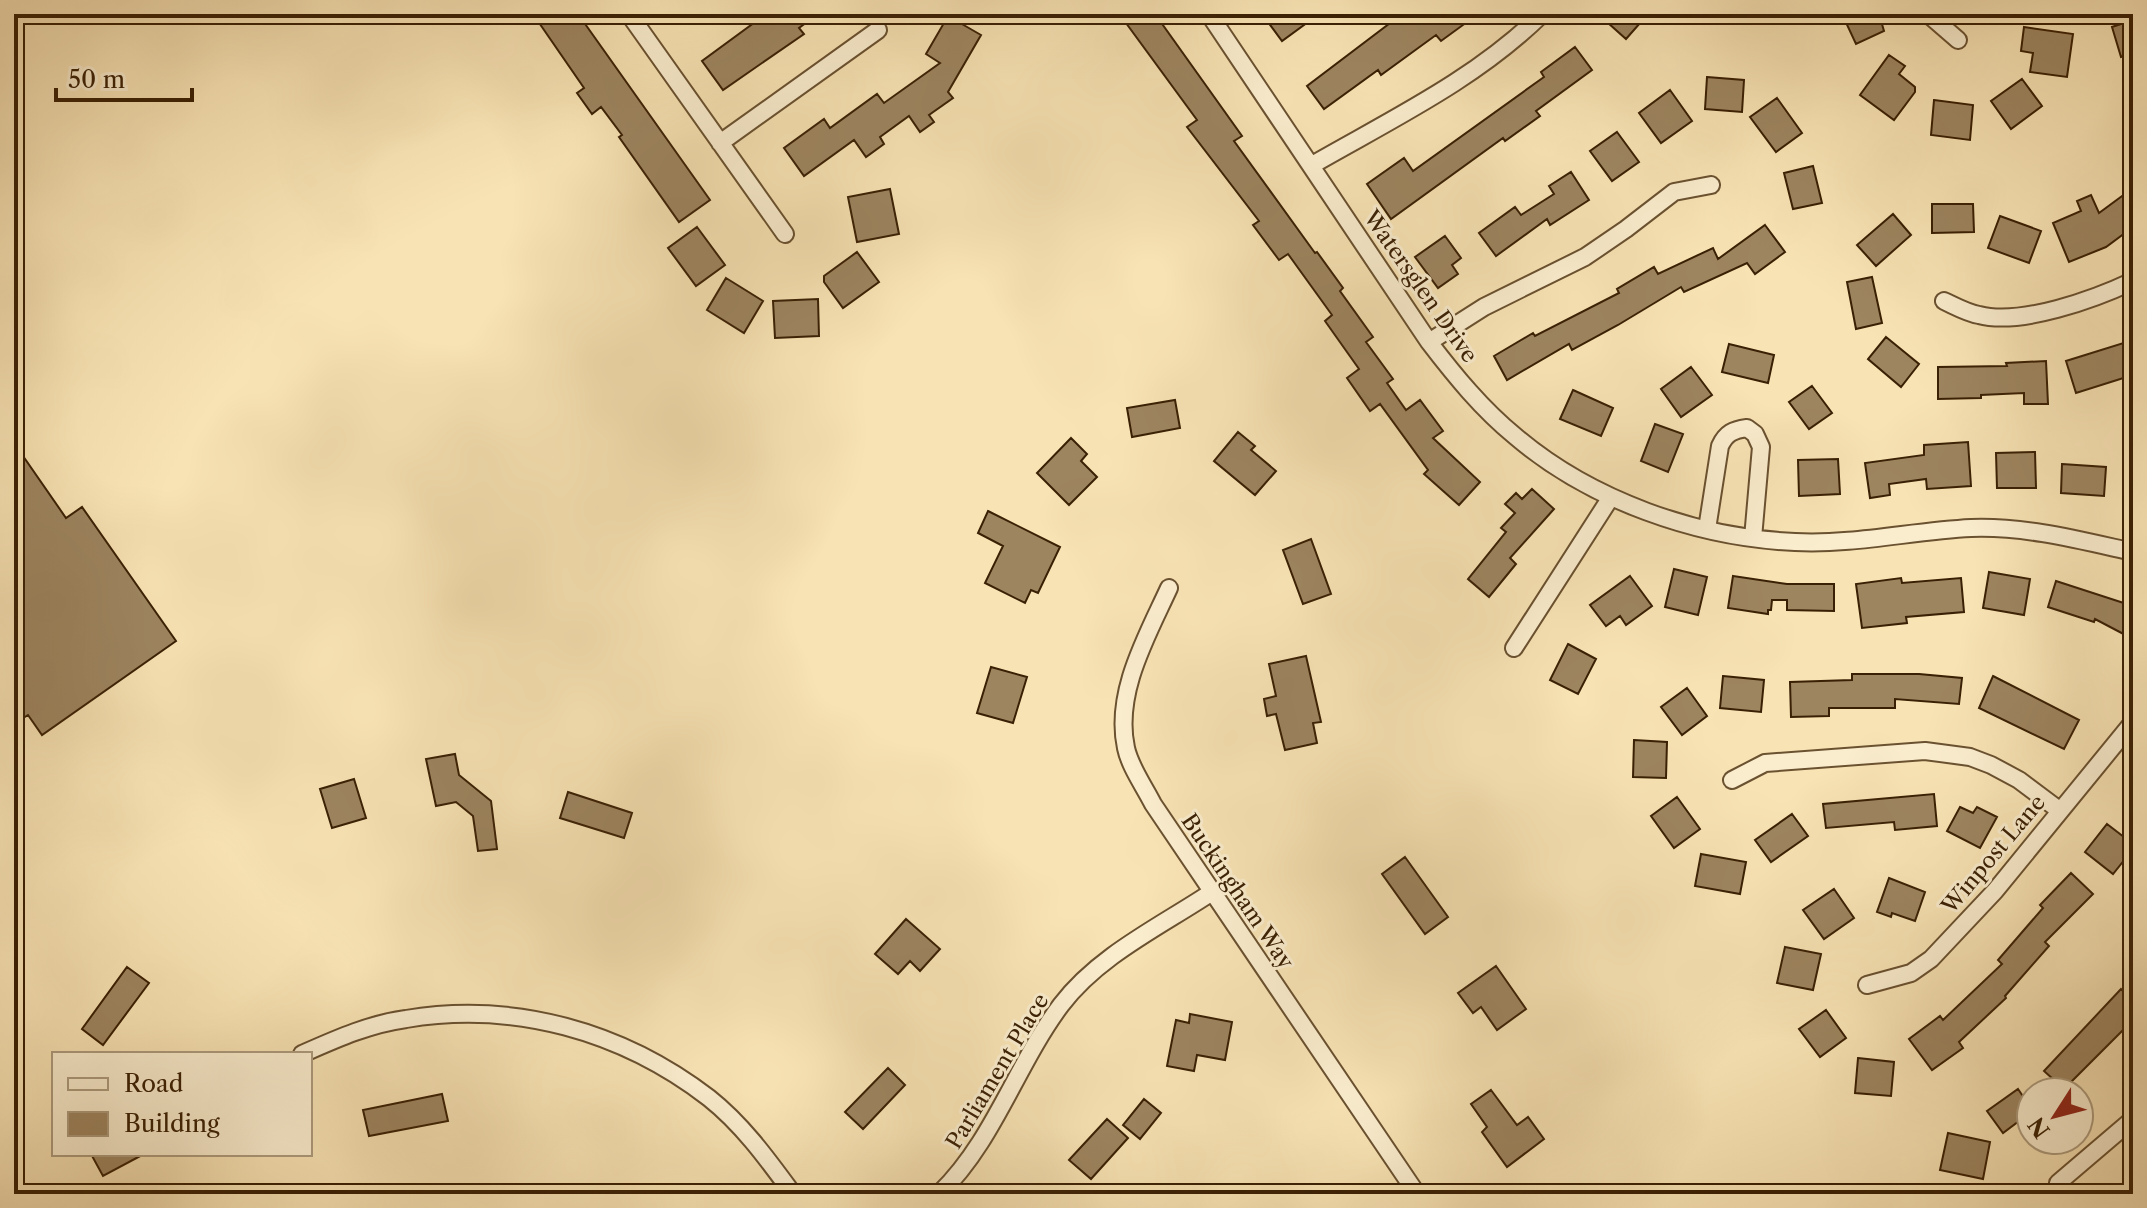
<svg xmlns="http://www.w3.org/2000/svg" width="2147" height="1208" font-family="'Libre Caslon Text',serif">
<rect width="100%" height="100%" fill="#f8e3b4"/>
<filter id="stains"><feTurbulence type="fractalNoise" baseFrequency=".0025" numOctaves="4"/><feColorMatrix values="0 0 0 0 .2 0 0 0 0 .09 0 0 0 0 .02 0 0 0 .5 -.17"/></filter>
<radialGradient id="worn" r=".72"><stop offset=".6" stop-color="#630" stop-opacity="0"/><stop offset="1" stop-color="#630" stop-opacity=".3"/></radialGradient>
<!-- building -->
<path fill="#9d8560" stroke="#3a2004" stroke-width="2" d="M 533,14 L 578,14 L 710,200 L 679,222 L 619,137 L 622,135 L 601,107 L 592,114 L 577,93 L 584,88 Z
M 766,14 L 818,14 L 799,28 L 804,34 L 723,90 L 702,61 Z
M 1139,14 L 1155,14 L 1242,136 L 1234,141 L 1315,253 L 1317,252 L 1343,288 L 1340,291 L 1373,337 L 1366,342 L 1393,379 L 1387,383 L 1406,410 L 1420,400 L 1443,431 L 1433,438 L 1480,482 L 1459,505 L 1424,474 L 1428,470 L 1380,404 L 1370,411 L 1347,378 L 1359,369 L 1325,321 L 1332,315 L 1288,254 L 1279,260 L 1253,225 L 1259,221 L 1187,127 L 1197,120 L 1126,23 Z
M 1262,14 L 1319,14 L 1282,41 Z
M 1402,14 L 1478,14 L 1441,41 L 1436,35 L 1381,75 L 1378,70 L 1324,109 L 1307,86 Z
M 1598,14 L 1648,14 L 1626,39 Z
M 1842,14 L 1879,14 L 1884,31 L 1856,44 Z
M 948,16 L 981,35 L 948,92 L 953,98 L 929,115 L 934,122 L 920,132 L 909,116 L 880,137 L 884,144 L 866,157 L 854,140 L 804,176 L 784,148 L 824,119 L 830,128 L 877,94 L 884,103 L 940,63 L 926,54 Z
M 2133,20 L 2133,53 L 2121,57 L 2112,27 Z
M 2024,27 L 2073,34 L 2067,77 L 2030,72 L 2033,53 L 2021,51 Z
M 1575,47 L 1592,70 L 1536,111 L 1540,116 L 1505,141 L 1503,138 L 1391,219 L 1367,184 L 1404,158 L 1413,171 L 1544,77 L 1541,72 Z
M 1889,55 L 1905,66 L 1899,74 L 1915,87 L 1915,92 L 1894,120 L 1860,95 Z
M 1707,77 L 1744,80 L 1742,112 L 1705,109 Z
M 2022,79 L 2042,106 L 2011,129 L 1991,101 Z
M 1670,90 L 1692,121 L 1661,143 L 1639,113 Z
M 1777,98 L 1802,133 L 1776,152 L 1750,117 Z
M 1934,100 L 1973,105 L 1970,140 L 1931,135 Z
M 1617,132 L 1639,162 L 1612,181 L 1590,151 Z
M 1813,166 L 1822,203 L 1793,209 L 1784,173 Z
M 1571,172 L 1589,200 L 1550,225 L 1547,219 L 1496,256 L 1479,233 L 1515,207 L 1521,215 L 1554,194 L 1549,186 Z
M 2133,188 L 2133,227 L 2106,247 L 2069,262 L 2053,223 L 2081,211 L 2077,201 L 2091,195 L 2099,213 Z
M 890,189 L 899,234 L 857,242 L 848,197 Z
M 1932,204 L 1973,204 L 1974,232 L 1932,233 Z
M 1893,214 L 1911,235 L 1876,266 L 1857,245 Z
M 2000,216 L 2041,231 L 2029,263 L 1988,248 Z
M 1765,225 L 1785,252 L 1755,274 L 1747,263 L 1684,292 L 1681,287 L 1618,325 L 1572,350 L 1569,344 L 1507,380 L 1494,356 L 1533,333 L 1535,336 L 1619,293 L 1617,289 L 1654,267 L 1658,274 L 1713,248 L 1718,259 Z
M 697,227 L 725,265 L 696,286 L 668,248 Z
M 1445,236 L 1461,258 L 1452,265 L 1458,274 L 1438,288 L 1415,257 Z
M 857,252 L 879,282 L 843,308 L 824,282 L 824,276 Z
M 1872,277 L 1882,323 L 1856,329 L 1847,282 Z
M 726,278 L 763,301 L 744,333 L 707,310 Z
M 818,299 L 819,336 L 775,338 L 773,301 Z
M 1886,337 L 1919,364 L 1901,387 L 1868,359 Z
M 2133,340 L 2133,375 L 2076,393 L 2066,361 Z
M 1729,344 L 1774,355 L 1768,383 L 1722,372 Z
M 2046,361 L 2048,404 L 2024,404 L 2024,393 L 1981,395 L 1981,398 L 1938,399 L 1938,367 L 2007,366 L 2006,363 Z
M 1691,367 L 1712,395 L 1681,417 L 1661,389 Z
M 1812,386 L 1832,413 L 1809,429 L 1789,402 Z
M 1573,390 L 1613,408 L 1601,436 L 1560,419 Z
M 1175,400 L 1180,428 L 1132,437 L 1127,408 Z
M 1655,424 L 1683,434 L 1668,472 L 1641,461 Z
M 1238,432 L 1255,446 L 1251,450 L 1276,471 L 1255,495 L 1214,461 Z
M 1071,438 L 1087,454 L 1081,461 L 1097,477 L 1069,505 L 1037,473 Z
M 1968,442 L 1971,486 L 1927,489 L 1926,479 L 1889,484 L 1890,495 L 1870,498 L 1865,463 L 1924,455 L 1924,445 Z
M 14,443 L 66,518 L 82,507 L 176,641 L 42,735 L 28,715 L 14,724 Z
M 2035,452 L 2036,488 L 1997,488 L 1996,453 Z
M 1838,459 L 1840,494 L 1799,496 L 1798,460 Z
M 2062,464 L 2106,467 L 2104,496 L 2061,493 Z
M 1532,489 L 1554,509 L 1510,558 L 1516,564 L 1489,597 L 1468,579 L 1506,532 L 1501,528 L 1515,513 L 1505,504 L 1516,493 L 1522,499 Z
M 988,511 L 1060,547 L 1038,593 L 1031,590 L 1025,603 L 985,583 L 1003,546 L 978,533 Z
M 1311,539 L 1331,594 L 1303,604 L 1283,550 Z
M 1674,569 L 1707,577 L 1698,615 L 1665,607 Z
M 1989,572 L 2030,579 L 2024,615 L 1983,608 Z
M 1630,576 L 1652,606 L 1626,625 L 1620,616 L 1606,626 L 1590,605 Z
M 1733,576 L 1787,584 L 1834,584 L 1834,611 L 1787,610 L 1787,600 L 1772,600 L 1771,610 L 1768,610 L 1768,614 L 1728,608 Z
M 1901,578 L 1902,583 L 1961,578 L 1964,612 L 1906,617 L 1907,623 L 1862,628 L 1856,584 Z
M 2056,581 L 2133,606 L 2133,639 L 2095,619 L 2094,622 L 2048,607 Z
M 1568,644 L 1596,659 L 1578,694 L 1550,680 Z
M 1306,656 L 1321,722 L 1313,723 L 1317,743 L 1285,750 L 1276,714 L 1267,716 L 1264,699 L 1276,696 L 1269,664 Z
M 991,667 L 1027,677 L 1013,723 L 977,713 Z
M 1852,674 L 1919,674 L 1962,678 L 1959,704 L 1895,699 L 1895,708 L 1829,708 L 1829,716 L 1791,717 L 1790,682 L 1852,680 Z
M 1723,676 L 1764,680 L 1761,712 L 1720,708 Z
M 1993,676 L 2079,720 L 2064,749 L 1979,708 Z
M 1687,688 L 1707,716 L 1682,735 L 1661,707 Z
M 1634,740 L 1667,742 L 1666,778 L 1633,777 Z
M 455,754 L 459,775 L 491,801 L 497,849 L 478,851 L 473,816 L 456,802 L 436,806 L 426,759 Z
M 354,779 L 366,818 L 332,828 L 320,789 Z
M 568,792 L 632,813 L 624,838 L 560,818 Z
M 1934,794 L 1937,826 L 1895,830 L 1894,822 L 1826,828 L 1823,804 Z
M 1677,797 L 1700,829 L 1674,848 L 1651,816 Z
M 1960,807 L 1973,813 L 1977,807 L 1997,817 L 1980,848 L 1947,831 Z
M 1792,814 L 1808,836 L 1771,862 L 1755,840 Z
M 2107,824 L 2133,844 L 2133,849 L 2113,874 L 2085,852 Z
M 1701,854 L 1746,862 L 1740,894 L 1695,886 Z
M 1405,857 L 1448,917 L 1425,934 L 1382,874 Z
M 2071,873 L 2093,894 L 2045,942 L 2049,946 L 2005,996 L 2006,998 L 1959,1042 L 1963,1048 L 1932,1070 L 1909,1039 L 1940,1016 L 1943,1020 L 2002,964 L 1998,960 L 2043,908 L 2040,905 Z
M 1889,878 L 1925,892 L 1915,921 L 1892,913 L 1891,917 L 1877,912 Z
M 1834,889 L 1854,918 L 1824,939 L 1803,910 Z
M 906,919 L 940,949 L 920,971 L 910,961 L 898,974 L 875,954 Z
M 1785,947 L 1821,954 L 1813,990 L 1777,983 Z
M 1496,966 L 1526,1009 L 1497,1030 L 1481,1007 L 1473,1013 L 1458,993 Z
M 127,967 L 149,983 L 103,1045 L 82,1029 Z
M 2121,989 L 2133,1001 L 2133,1020 L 2064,1089 L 2044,1071 Z
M 1826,1010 L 1846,1038 L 1820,1057 L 1799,1029 Z
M 1190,1014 L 1232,1022 L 1225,1060 L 1197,1055 L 1194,1071 L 1167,1066 L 1176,1020 L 1189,1023 Z
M 1858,1058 L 1894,1062 L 1891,1096 L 1855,1093 Z
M 888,1068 L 905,1085 L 863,1129 L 845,1112 Z
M 2018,1089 L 2031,1108 L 2031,1112 L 2003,1133 L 1987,1111 Z
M 1491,1090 L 1517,1125 L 1528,1117 L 1544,1139 L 1507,1167 L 1482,1132 L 1487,1127 L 1471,1104 Z
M 442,1094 L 448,1121 L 369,1136 L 363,1110 Z
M 1144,1099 L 1161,1113 L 1140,1139 L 1123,1125 Z
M 1107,1119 L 1128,1138 L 1091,1179 L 1069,1160 Z
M 1948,1133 L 1990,1142 L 1983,1179 L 1940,1170 Z
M 91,1154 L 144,1154 L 103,1176 Z"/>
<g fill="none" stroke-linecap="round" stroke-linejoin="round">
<!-- minor casing -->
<g stroke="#6a5130" stroke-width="20">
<path id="minor" d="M 629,14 L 785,234
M 1209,14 L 1429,342 C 1455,376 1482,409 1515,436 C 1590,500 1697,538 1795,542 C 1854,545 1912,531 1971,528 C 2026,526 2079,540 2133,552
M 1928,14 L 1958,40
M 720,143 L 878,30
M 1312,165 C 1392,119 1476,79 1542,14
M 1944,301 C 1955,306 1967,313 1979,315 C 2021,326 2095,299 2133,281
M 1429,342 L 1484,307 L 1585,257 L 1626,229 L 1674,192 L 1711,185
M 1707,529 L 1720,446 C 1726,433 1733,430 1747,428 L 1755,434 L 1761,447 L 1753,538
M 1169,588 C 1147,636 1114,693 1126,748 C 1130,767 1144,786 1153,804 L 1417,1194
M 1514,648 L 1611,497
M 1732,780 L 1765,763 L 1925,751 L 1970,757 L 1991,765 L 2019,780 L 2059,810
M 1867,985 L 1911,973 L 1931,959 L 1995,891 L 2133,722
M 302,1054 C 336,1039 369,1024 406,1019 C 514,1001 622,1031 709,1098 C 743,1125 768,1160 793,1194
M 2058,1183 L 2133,1119
M 939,1194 C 994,1141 1016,1065 1061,1005 C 1099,955 1161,926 1212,892"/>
</g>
<!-- minor -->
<use href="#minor" stroke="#faedce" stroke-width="16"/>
</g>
<g text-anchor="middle" stroke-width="6" stroke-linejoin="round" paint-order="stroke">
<!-- street labels -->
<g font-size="22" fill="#3a2004" stroke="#faedce">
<text transform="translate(1421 286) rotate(55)" y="8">Watersglen Drive</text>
<text transform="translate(1993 854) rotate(-50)" y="8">Winpost Lane</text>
<text transform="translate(1238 891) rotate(56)" y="8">Buckingham Way</text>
<text transform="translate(997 1071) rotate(-59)" y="8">Parliament Place</text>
</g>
</g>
<!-- margin -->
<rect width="2147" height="1208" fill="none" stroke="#f8e3b4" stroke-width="48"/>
<rect x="16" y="16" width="2115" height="1176" fill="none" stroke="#3a2004" stroke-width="4"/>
<rect x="24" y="24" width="2099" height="1160" fill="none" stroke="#3a2004" stroke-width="2"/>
<!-- legend -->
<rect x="52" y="1052" width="260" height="104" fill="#faedce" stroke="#ad9b7d" stroke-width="2"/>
<rect x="68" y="1078" width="40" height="12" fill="#faedce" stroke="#ad9b7d" stroke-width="2"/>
<text x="124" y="1092" font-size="24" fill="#3a2004">Road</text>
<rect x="68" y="1112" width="40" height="24" fill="#9d8560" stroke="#ad9b7d" stroke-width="2"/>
<text x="124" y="1132" font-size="24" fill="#3a2004">Building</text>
<!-- north arrow -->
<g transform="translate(2055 1116) rotate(234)"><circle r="38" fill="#faedce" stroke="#ad9b7d" stroke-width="2"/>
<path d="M0-6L14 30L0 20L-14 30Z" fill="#8f2418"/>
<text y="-12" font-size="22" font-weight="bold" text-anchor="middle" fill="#3a2004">N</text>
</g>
<!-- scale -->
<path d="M56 88v12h136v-12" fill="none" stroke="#3a2004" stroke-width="4"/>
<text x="68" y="88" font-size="24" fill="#3a2004" stroke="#faedce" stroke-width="6" paint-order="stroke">50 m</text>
<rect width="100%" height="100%" filter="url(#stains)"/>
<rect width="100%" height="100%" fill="url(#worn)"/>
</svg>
